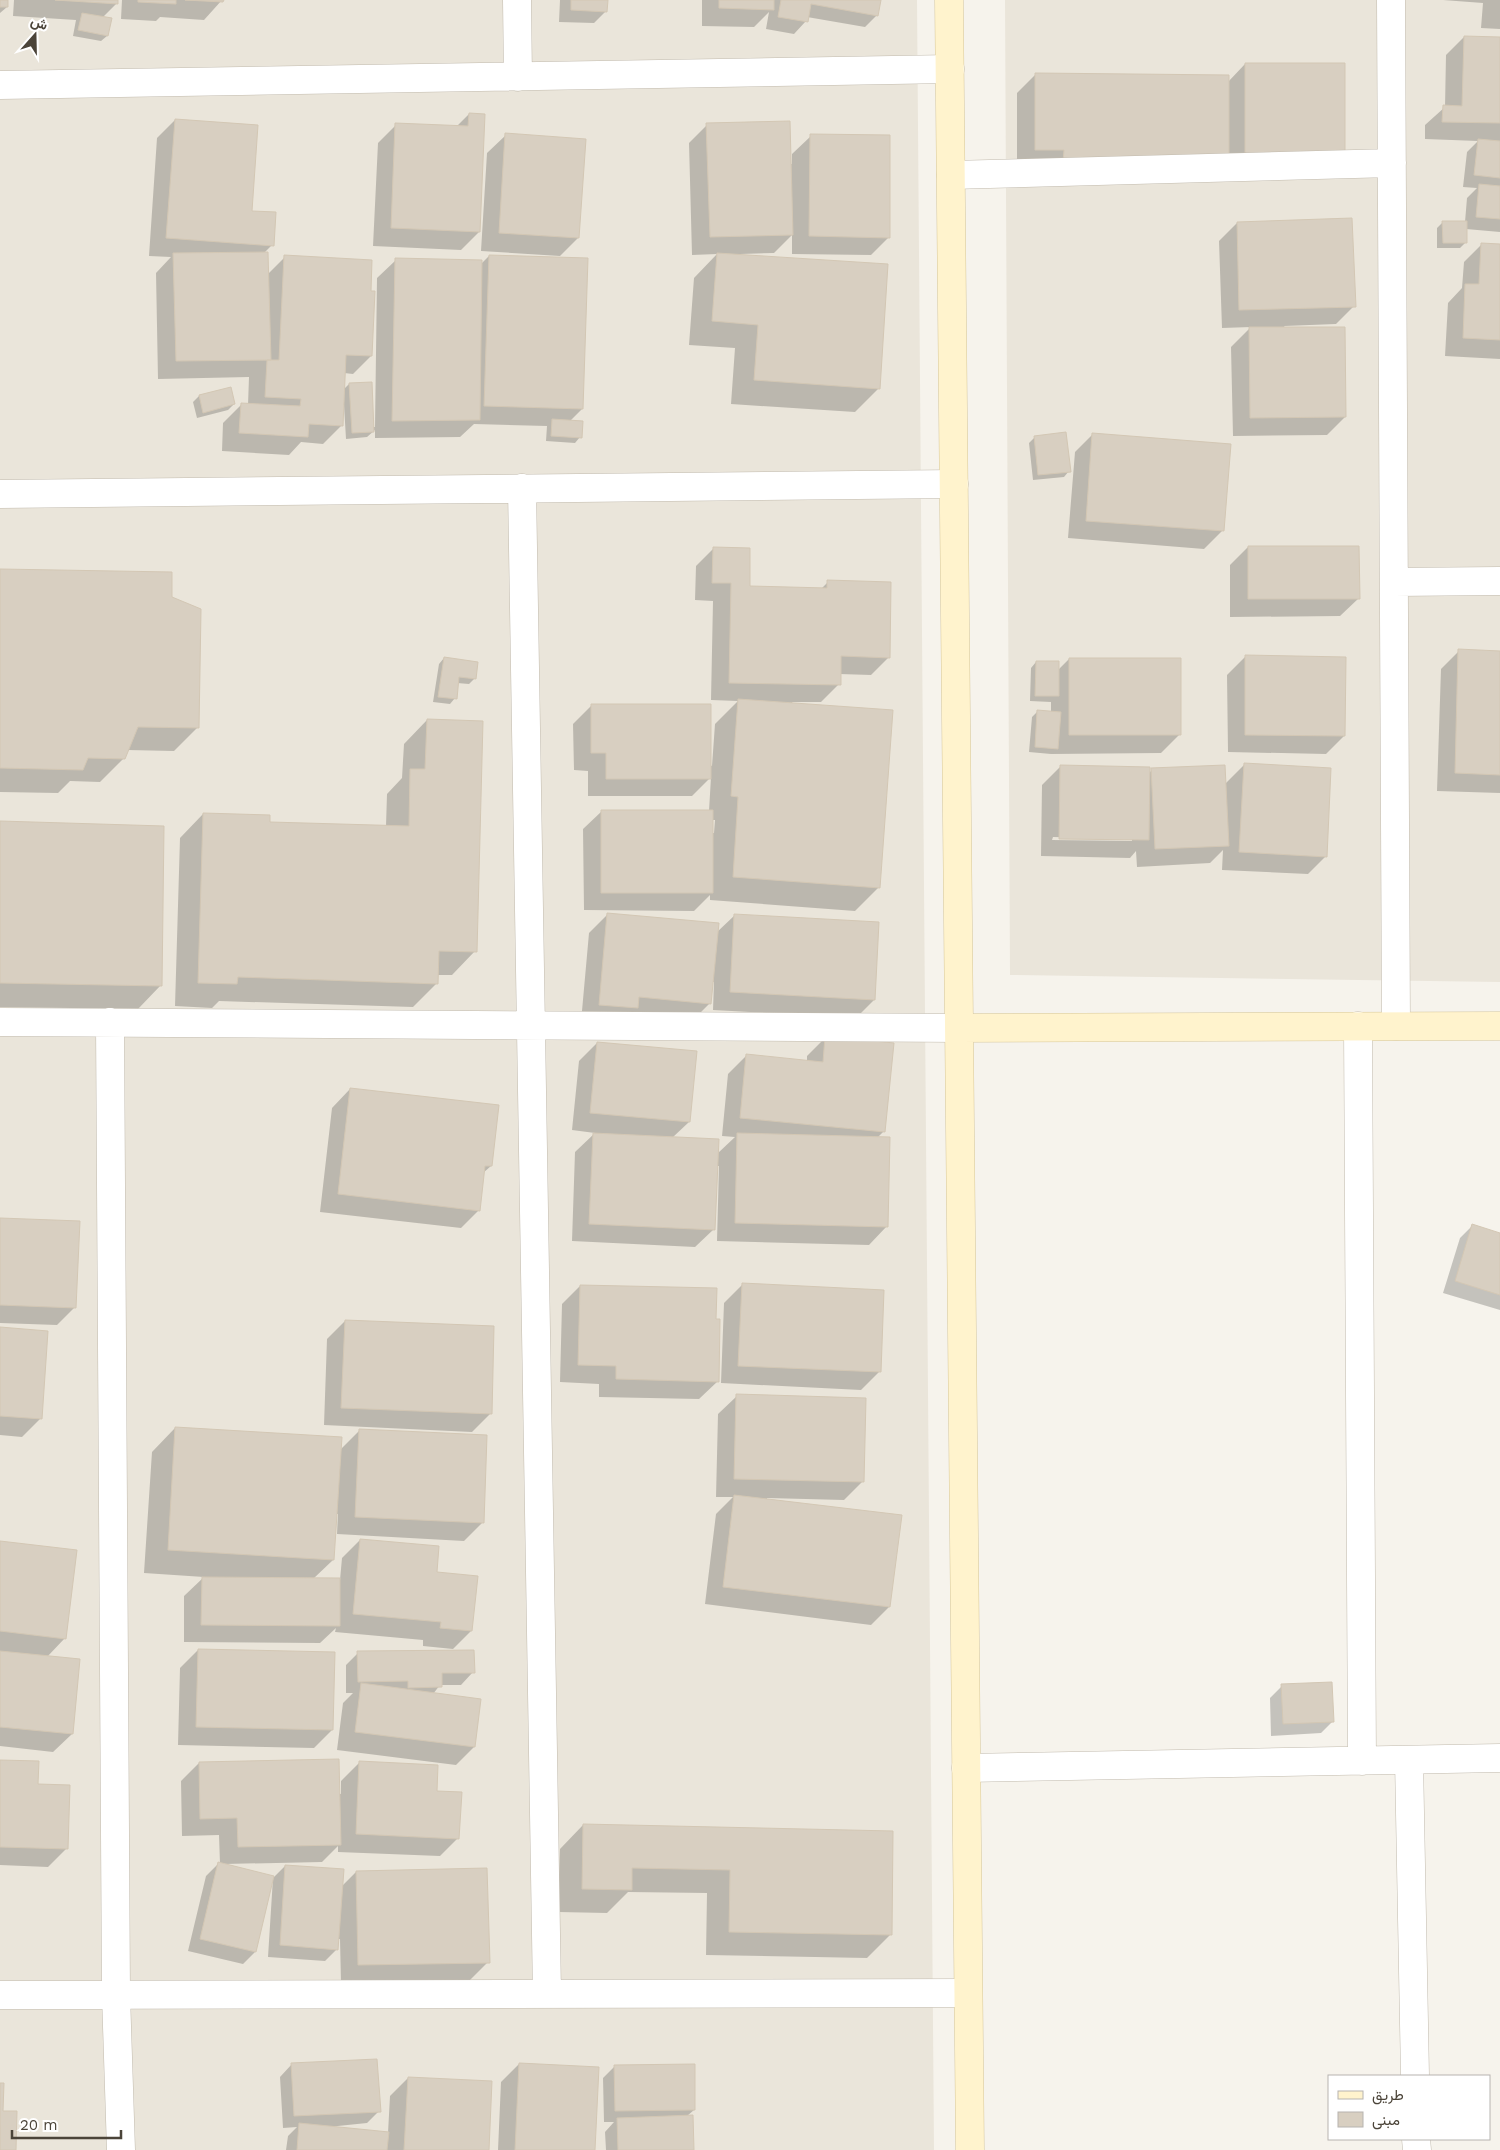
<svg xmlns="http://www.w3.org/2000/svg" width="1500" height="2150" font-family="'Work Sans',Vazirmatn,sans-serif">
<rect width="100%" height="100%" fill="#f6f3ec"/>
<!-- residential -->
<path fill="#eae5da" d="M 0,0 L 917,0 L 934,2150 L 0,2150 Z
M 1005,0 L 1500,0 L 1500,982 L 1010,975 Z"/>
<!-- shadow -->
<path fill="#0003" fill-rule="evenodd" d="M 0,0 L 7,0 L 7,7 L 0,13 Z
M 14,0 L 117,0 L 117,3 L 102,18 L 107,36 L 101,41 L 73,36 L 76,20 L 13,16 Z
M 122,0 L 222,0 L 204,20 L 160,17 L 156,21 L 121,19 Z
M 560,0 L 606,0 L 606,11 L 594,23 L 559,22 Z
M 702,0 L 880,0 L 877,15 L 865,27 L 807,17 L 806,21 L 794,34 L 766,29 L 769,12 L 754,27 L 702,26 Z
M 1443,0 L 1500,0 L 1500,29 L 1481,28 L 1483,3 Z
M 1464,37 L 1500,38 L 1500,232 L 1466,229 L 1466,242 L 1460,248 L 1437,248 L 1437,228 L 1443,222 L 1465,222 L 1467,198 L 1477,188 L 1463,187 L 1467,152 L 1478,141 L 1425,139 L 1425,125 L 1445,107 L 1446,55 Z
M 1245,64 L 1344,159 L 1017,167 L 1017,93 L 1035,75 L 1228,82 Z
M 469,114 L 479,232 L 461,250 L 373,246 L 378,143 L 396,125 L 456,127 Z
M 175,120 L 250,212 L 272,245 L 264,253 L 268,274 L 285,257 L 371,356 L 353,374 L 344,373 L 343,390 L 349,384 L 373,427 L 375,427 L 377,278 L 396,260 L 481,264 L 489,256 L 582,409 L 570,421 L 580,437 L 575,443 L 546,441 L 547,426 L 474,424 L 460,437 L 375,438 L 375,430 L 367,437 L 346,439 L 344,405 L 342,405 L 341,426 L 323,444 L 301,442 L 289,455 L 222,451 L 223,423 L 241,405 L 248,405 L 249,377 L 158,379 L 156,273 L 171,257 L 149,256 L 157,138 Z
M 707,125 L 790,164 L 792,164 L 792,154 L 811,136 L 889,237 L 871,255 L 792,254 L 792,235 L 774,253 L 740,254 L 878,389 L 855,412 L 731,404 L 735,348 L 689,345 L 694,278 L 717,254 L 692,255 L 689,143 Z
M 506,135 L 578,238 L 560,256 L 481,251 L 487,153 Z
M 1237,223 L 1354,306 L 1336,324 L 1284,326 L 1345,417 L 1327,435 L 1233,436 L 1231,347 L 1251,327 L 1222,328 L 1219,241 Z
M 1482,244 L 1500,245 L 1500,359 L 1445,356 L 1448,303 L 1462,288 L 1464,262 Z
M 230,388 L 234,404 L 228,410 L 197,418 L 193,402 L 199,396 Z
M 1093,434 L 1222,531 L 1204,549 L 1068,538 L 1075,452 Z
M 1035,437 L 1069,471 L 1064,477 L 1033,480 L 1029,443 Z
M 1248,547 L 1359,598 L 1340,616 L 1230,617 L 1230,565 Z
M 714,548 L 749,587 L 821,589 L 828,582 L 889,657 L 871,675 L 839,674 L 839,684 L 821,702 L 792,702 L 879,887 L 855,911 L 710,900 L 710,895 L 694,911 L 584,910 L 583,829 L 602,811 L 709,811 L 711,777 L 692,796 L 588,796 L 588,771 L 574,770 L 573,724 L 592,705 L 712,766 L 715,724 L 738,701 L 711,700 L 713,601 L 695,600 L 696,566 ZM 712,820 L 715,820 L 714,833 L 712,833 Z
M 0,570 L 171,598 L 198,727 L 174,751 L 127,750 L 124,758 L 100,782 L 70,781 L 58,793 L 0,792 Z
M 1459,651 L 1500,652 L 1500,793 L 1437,791 L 1441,669 Z
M 1245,657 L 1344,736 L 1326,754 L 1228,752 L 1227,675 Z
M 444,658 L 475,678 L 469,684 L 457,683 L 455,698 L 450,704 L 433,702 L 439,664 Z
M 1069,659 L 1179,735 L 1161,753 L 1051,754 L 1029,752 L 1032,717 L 1037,712 L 1051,712 L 1051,702 L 1030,701 L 1031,668 L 1036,662 L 1058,670 Z
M 427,720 L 475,951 L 452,975 L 437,975 L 437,983 L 413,1007 L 219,1001 L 212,1008 L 175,1006 L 180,838 L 203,814 L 269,823 L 386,826 L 387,794 L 402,778 L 404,744 Z
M 1244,765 L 1326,856 L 1308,874 L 1222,870 L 1223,850 L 1210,863 L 1137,867 L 1136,851 L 1130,858 L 1041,856 L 1042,785 L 1060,767 L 1149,773 L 1152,770 L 1225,784 ZM 1053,837 L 1132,839 L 1132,841 L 1052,840 Z
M 0,823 L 161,985 L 138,1009 L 0,1007 Z
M 607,915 L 716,933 L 735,915 L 874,1000 L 856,1018 L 713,1010 L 714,982 L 712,982 L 710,1003 L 692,1021 L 581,1022 L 589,933 Z
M 825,1038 L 884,1131 L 877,1138 L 887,1226 L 869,1245 L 717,1241 L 719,1166 L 716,1166 L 714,1229 L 695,1247 L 572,1241 L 575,1152 L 595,1133 L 572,1130 L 579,1061 L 597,1043 L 689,1122 L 672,1138 L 717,1154 L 735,1137 L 722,1136 L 728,1074 L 746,1056 L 807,1061 L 807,1056 Z
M 350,1089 L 491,1166 L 483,1173 L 479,1210 L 461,1228 L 320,1212 L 332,1108 Z
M 0,1219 L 75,1307 L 57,1325 L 0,1323 Z
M 1472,1226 L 1500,1234 L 1500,1310 L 1443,1293 L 1460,1238 Z
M 742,1285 L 879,1372 L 861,1390 L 721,1383 L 724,1303 Z
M 580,1286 L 718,1381 L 699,1399 L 599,1397 L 599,1384 L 560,1382 L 562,1304 Z
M 345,1321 L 490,1414 L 472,1432 L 324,1425 L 327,1339 Z
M 0,1329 L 40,1419 L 22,1437 L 0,1435 Z
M 737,1396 L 862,1482 L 844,1500 L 767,1498 L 767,1500 L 889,1607 L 871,1625 L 705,1604 L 716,1514 L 733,1497 L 716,1497 L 718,1414 Z
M 175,1428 L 340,1450 L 360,1430 L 482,1523 L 464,1541 L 337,1534 L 338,1514 L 336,1514 L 333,1560 L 313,1579 L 340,1580 L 342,1558 L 360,1540 L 471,1631 L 453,1649 L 423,1646 L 423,1640 L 335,1632 L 336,1628 L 320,1643 L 184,1642 L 184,1596 L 204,1577 L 144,1573 L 152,1452 Z
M 0,1542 L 65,1638 L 47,1657 L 72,1734 L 53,1752 L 0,1746 Z
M 198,1650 L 332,1730 L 314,1748 L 178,1745 L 180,1668 Z
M 358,1653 L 473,1672 L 461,1685 L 440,1685 L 433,1694 L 474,1747 L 456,1765 L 337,1750 L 343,1703 L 353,1693 L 346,1693 L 346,1665 Z
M 1282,1686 L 1333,1721 L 1321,1733 L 1271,1736 L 1270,1698 Z
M 0,1761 L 37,1785 L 66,1849 L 48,1867 L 0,1865 Z
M 199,1763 L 341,1794 L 341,1781 L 359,1763 L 435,1792 L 458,1838 L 440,1856 L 338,1852 L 338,1846 L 322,1862 L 224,1864 L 272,1877 L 255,1952 L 243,1964 L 188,1951 L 206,1876 L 218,1864 L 220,1864 L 219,1835 L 182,1836 L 181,1781 Z
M 583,1825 L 892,1832 L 891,1934 L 867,1958 L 706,1955 L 707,1893 L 628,1892 L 607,1913 L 558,1912 L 560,1849 Z
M 285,1866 L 341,1887 L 356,1872 L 488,1962 L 470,1980 L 341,1983 L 340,1939 L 338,1939 L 337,1949 L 325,1961 L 268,1957 L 273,1878 Z
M 292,2064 L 379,2111 L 367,2123 L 328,2127 L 388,2133 L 390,2096 L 408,2078 L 487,2150 L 286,2150 L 288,2136 L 297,2127 L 283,2128 L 280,2077 Z
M 519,2064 L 594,2150 L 498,2150 L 501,2082 Z
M 615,2066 L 694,2110 L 687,2116 L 693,2150 L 606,2150 L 605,2132 L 614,2122 L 604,2122 L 603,2078 Z"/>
<!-- building -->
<path fill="#d8cfc1" stroke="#d3c7b4" d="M 0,0 L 8,0 L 8,7 L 0,7 Z
M 55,0 L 118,0 L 118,4 Z
M 138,0 L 176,0 L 176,4 L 138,2 Z
M 185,0 L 224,0 L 223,2 Z
M 571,0 L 608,0 L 607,12 L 571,10 Z
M 719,0 L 774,0 L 774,10 L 719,8 Z
M 781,0 L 881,0 L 878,16 L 811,4 L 808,22 L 778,17 Z
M 82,13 L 112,18 L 108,36 L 78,30 Z
M 1464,36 L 1500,37 L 1500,123 L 1442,122 L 1443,105 L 1462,106 Z
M 1245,63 L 1345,63 L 1345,159 L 1245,159 Z
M 1035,73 L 1229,75 L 1229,163 L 1063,162 L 1064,150 L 1035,150 Z
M 469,113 L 485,114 L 480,232 L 391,228 L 395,123 L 468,126 Z
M 175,119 L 258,125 L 252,211 L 276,212 L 274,246 L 166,238 Z
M 790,121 L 793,235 L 710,237 L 706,123 Z
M 505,133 L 586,139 L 579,238 L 499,233 Z
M 810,134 L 890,135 L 890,238 L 809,236 Z
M 1478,139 L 1500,141 L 1500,178 L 1474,175 Z
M 1479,184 L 1500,186 L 1500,219 L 1476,217 Z
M 1352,218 L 1356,307 L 1239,310 L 1237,222 Z
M 1442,221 L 1467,221 L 1467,243 L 1443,243 Z
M 1481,243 L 1500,244 L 1500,340 L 1463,338 L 1465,284 L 1479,284 Z
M 268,252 L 271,360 L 176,361 L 173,253 Z
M 717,253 L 888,264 L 880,389 L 754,380 L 758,325 L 712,321 Z
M 284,255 L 372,260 L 371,291 L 375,291 L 372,356 L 346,355 L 343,426 L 309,424 L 308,437 L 239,433 L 241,403 L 300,406 L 301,399 L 265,397 L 267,360 L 279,360 Z
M 489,255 L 588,258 L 583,409 L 484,406 Z
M 395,258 L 482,260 L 480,420 L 392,421 Z
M 1249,327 L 1345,327 L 1346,417 L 1250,418 Z
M 372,382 L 374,432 L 352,433 L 349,383 Z
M 231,387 L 235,404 L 203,413 L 199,395 Z
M 552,419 L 583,421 L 582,438 L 551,436 Z
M 1066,432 L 1071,472 L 1038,475 L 1034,436 Z
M 1092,433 L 1231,444 L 1224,531 L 1086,521 Z
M 1248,546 L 1359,546 L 1360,599 L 1248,599 Z
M 713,547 L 750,548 L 750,586 L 827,588 L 827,580 L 891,582 L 890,658 L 841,656 L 841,685 L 729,683 L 731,583 L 712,583 Z
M 0,569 L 172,572 L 172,597 L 201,609 L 199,728 L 138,727 L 125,759 L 88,758 L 83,770 L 0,768 Z
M 1458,649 L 1500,651 L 1500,775 L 1455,773 Z
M 1245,655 L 1346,657 L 1345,736 L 1245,735 Z
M 444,657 L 478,662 L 476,679 L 459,677 L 457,699 L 438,697 Z
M 1069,658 L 1181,658 L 1181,735 L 1069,735 Z
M 1036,661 L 1059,661 L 1059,696 L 1035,696 Z
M 738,699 L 893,710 L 880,888 L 733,877 L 738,797 L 731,796 Z
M 591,704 L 711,704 L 711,779 L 606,779 L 606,753 L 591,753 Z
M 1037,710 L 1061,712 L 1058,749 L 1035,747 Z
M 427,719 L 483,721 L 477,952 L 439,951 L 438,984 L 238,977 L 237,984 L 198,983 L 203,813 L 270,815 L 270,822 L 409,826 L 410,769 L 425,769 Z
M 1244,763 L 1331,768 L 1327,857 L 1239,852 Z
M 1060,765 L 1150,767 L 1149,840 L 1059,839 Z
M 1225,765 L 1229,846 L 1155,849 L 1151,768 Z
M 601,810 L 713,810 L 713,893 L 601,893 Z
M 0,821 L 164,826 L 162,986 L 0,983 Z
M 607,913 L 719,923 L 711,1004 L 639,997 L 638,1008 L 599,1005 Z
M 734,914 L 879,922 L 875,1000 L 730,992 Z
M 825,1036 L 894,1043 L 885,1132 L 740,1118 L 746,1054 L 823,1062 Z
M 597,1042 L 697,1051 L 690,1122 L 590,1113 Z
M 350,1088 L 499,1105 L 492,1166 L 485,1166 L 480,1211 L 338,1194 Z
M 593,1133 L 719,1139 L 715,1230 L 589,1224 Z
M 737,1133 L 890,1137 L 888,1227 L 735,1223 Z
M 0,1218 L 80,1221 L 76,1308 L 0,1305 Z
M 1472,1224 L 1500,1233 L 1500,1295 L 1455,1281 Z
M 742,1283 L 884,1290 L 881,1372 L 738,1366 Z
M 580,1285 L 717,1288 L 716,1319 L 720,1319 L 719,1382 L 616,1379 L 616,1366 L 578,1365 Z
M 345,1320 L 494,1326 L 492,1414 L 341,1408 Z
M 0,1327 L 48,1331 L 42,1419 L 0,1416 Z
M 736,1394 L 866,1398 L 864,1482 L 734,1479 Z
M 175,1427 L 342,1437 L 334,1560 L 168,1550 Z
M 359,1429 L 487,1435 L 484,1523 L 355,1517 Z
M 734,1495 L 902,1515 L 890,1607 L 723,1587 Z
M 360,1539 L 439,1546 L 437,1572 L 478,1576 L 472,1631 L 440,1628 L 441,1622 L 353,1614 Z
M 0,1541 L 77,1550 L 66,1639 L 0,1631 Z
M 202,1577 L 340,1578 L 340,1626 L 201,1625 Z
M 198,1649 L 335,1652 L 333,1730 L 196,1727 Z
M 474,1650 L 475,1673 L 442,1673 L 442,1687 L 408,1688 L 408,1681 L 358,1682 L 357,1651 Z
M 0,1651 L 80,1659 L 73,1734 L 0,1727 Z
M 1332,1682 L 1334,1722 L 1283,1724 L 1281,1684 Z
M 361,1683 L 481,1699 L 475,1747 L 355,1732 Z
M 339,1759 L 341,1845 L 238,1847 L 237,1818 L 200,1819 L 199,1762 Z
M 0,1760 L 39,1761 L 38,1784 L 70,1785 L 68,1849 L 0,1847 Z
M 359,1761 L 438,1765 L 437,1791 L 462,1792 L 459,1839 L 356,1834 Z
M 583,1824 L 893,1831 L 892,1935 L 729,1932 L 730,1870 L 632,1868 L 632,1890 L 582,1889 Z
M 218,1862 L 274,1876 L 256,1952 L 200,1939 Z
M 285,1865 L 344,1869 L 338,1950 L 280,1945 Z
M 487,1868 L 490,1963 L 358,1965 L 356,1871 Z
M 377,2059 L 381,2112 L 294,2116 L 291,2063 Z
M 519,2063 L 599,2067 L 595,2150 L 515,2150 Z
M 695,2064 L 695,2110 L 615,2111 L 614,2065 Z
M 408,2077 L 492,2081 L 489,2150 L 404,2150 Z
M 0,2083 L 4,2083 L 3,2111 L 17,2111 L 16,2150 L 0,2150 Z
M 693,2115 L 694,2150 L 618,2150 L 617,2118 Z
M 299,2123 L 389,2132 L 387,2150 L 297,2150 Z"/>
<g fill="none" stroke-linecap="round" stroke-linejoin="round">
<!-- street casing -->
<g stroke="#c2bbae" stroke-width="29">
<path id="street" d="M 517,0 L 518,77
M 1391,0 L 1396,1026
M 0,85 L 950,69
M 951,175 L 1392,163
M 522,488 L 547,1994
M 0,494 L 954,484
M 1394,582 L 1500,581
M 0,1022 L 959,1028
M 110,1022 L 116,1995 L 121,2150
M 1358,1026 L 1362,1761
M 1409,1760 L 1415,2076
M 966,1768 L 1500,1758
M 0,1995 L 968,1993
M 1416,2139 L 1417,2150"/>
</g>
<!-- secondary casing -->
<g stroke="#d6c79b" stroke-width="29">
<path id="secondary" d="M 949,0 L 970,2150
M 959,1028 L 1500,1026"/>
</g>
<!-- street -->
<use href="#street" stroke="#fff" stroke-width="28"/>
<!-- secondary -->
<use href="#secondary" stroke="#fff3cd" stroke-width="28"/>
</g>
<!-- legend -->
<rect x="1328" y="2075" width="162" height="65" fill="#ffffff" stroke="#b7b4b0"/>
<rect x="1338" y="2091" width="25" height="8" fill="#fff3cd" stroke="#b7b4b0"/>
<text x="1372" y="2100" font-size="15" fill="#4b4439">طريق</text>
<rect x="1338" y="2112" width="25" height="15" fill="#d8cfc1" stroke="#b7b4b0"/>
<text x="1372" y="2125" font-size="15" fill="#4b4439">مبنى</text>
<!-- north arrow -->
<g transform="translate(35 35) rotate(20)" stroke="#ffffff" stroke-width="4" paint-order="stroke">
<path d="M0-4L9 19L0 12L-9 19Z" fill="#4b4439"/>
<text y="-8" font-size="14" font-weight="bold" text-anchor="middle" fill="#4b4439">ش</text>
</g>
<!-- scale -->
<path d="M12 2130v8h109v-8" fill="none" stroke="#4b4439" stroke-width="2.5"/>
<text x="20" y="2130" font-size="15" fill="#4b4439" stroke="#ffffff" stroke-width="4" paint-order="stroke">20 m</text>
</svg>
